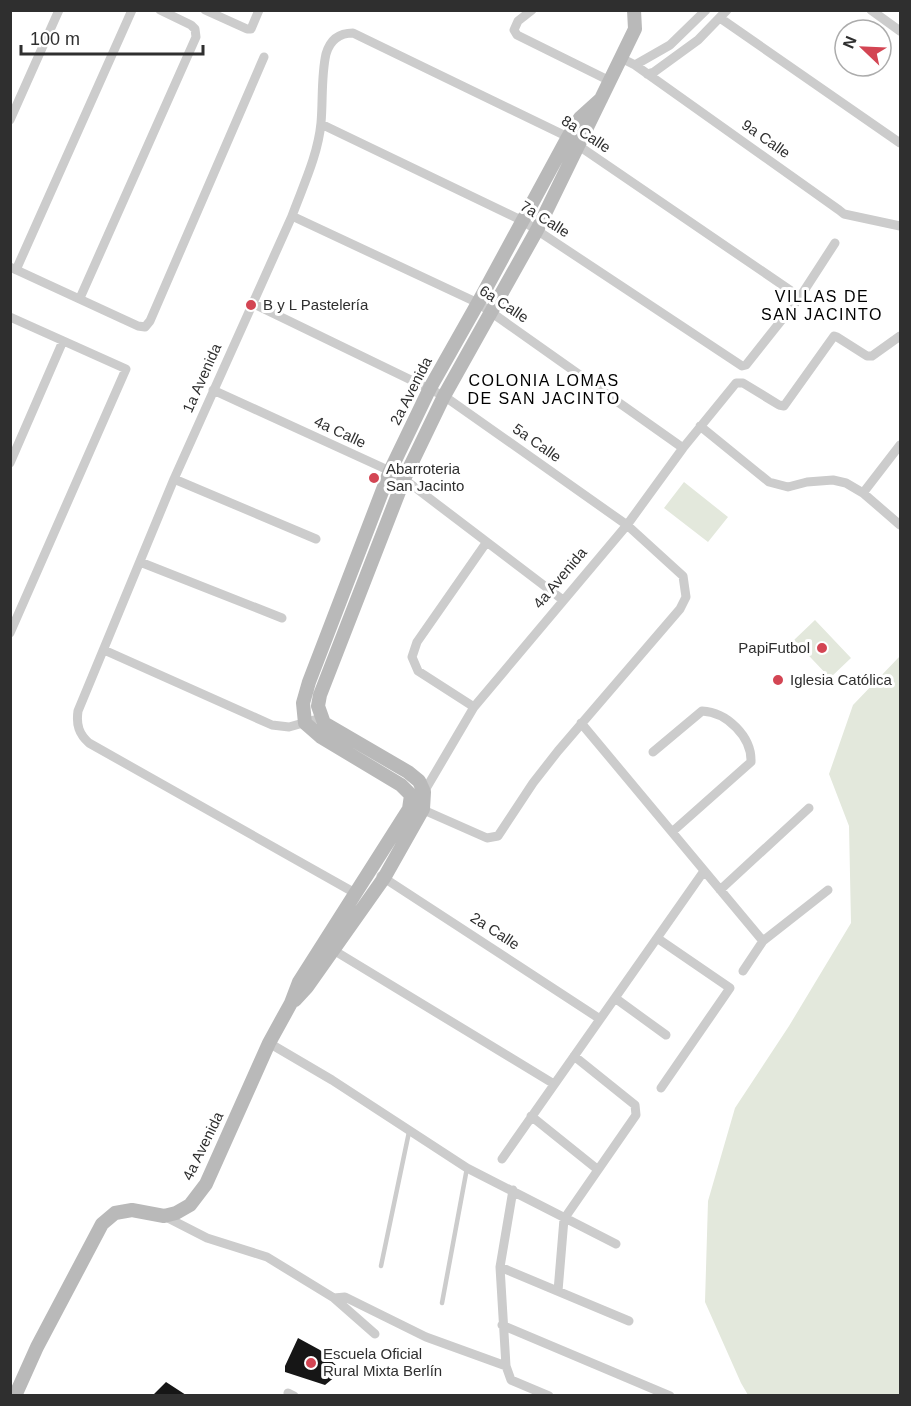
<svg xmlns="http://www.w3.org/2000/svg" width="911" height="1406" font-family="Helvetica,sans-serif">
<rect width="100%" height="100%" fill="#fff"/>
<!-- green -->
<path fill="#e3e8dc" d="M 684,482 L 728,517 L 708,542 L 664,508 Z
M 815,620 L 851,658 L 830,678 L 794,640 Z
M 900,656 L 900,1395 L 748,1395 L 741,1383 L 705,1302 L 708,1201 L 735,1108 L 789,1026 L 851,923 L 849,826 L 829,774 L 853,705 Z"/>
<!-- building -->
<path fill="#161616" d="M 298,1338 L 320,1350 L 342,1371 L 325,1385 L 285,1372 L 285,1366 Z
M 166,1382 L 186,1395 L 153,1395 Z"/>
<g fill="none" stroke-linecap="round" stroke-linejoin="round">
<!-- lane -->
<path stroke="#ccc" stroke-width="4.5" d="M 381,1266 L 409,1132
M 442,1303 L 467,1168"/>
<!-- street -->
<path stroke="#ccc" stroke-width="9" d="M 205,10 L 247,29 L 251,29 L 259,10
M 532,10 L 518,21 L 514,30 L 517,35 L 610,81
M 871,10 L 900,31
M 720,18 L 900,143
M 621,58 L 635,65 L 839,210 L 844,214 L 900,226
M 635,65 L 670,45 L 706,10
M 647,74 L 654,72 L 698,40 L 727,10
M 10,120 L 59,10
M 321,124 L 523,221 L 742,366 L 746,365 L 800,297 L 835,243
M 292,216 L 478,303 L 683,448
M 10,267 L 138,326 L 145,327 L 150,321 L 264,57
M 16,270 L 132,10
M 80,298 L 196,37 L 195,29 L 191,25 L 160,10
M 252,303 L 444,396 L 627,525 L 683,576 L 686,597 L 680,609 L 558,751 L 533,783 L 498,836 L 487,838 L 419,808
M 10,317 L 126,369 L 10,633
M 213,390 L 390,471 L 404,479 L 563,600
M 700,426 L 769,482 L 788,487 L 807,482 L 833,480 L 846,483 L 863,493 L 900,525
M 10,463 L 63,341
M 174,479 L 316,539
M 863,493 L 900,445
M 140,562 L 282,618
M 104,650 L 272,725 L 289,727 L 321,718
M 474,707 L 418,671 L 412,657 L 417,642 L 486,543
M 581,723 L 763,941
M 653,752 L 702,711 C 727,712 752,737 751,762 L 672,832
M 421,792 L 424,792 L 474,707 L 627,525 L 683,448 L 736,383 L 743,383 L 779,405 L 784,406 L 834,336 L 837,337 L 867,356 L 872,356 L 900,336
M 381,876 L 600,1019
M 720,890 L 809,808
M 355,893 L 89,743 C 79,734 76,725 78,711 L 174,479 L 292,216 C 303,186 318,155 321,123 C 323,101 321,76 326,54 C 330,40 339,33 353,33 L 568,137 L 579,146 L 800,297
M 657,938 L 730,988 L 661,1088
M 330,948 L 554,1084
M 743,971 L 763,941 L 828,890
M 615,998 L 666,1035
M 269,1043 L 332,1080 L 467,1168 L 616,1244
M 531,1116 L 597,1169
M 502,1159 L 704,871
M 513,1190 L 500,1267 L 506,1366 L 511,1380 L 549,1396
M 164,1216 L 207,1238 L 267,1257 L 334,1298 L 345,1297 L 426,1337 L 506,1366
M 500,1267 L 629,1321
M 558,1291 L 564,1219 L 636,1115 L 635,1105 L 574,1056
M 334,1298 L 375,1334
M 502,1325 L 670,1396
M 288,1393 L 294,1396"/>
<!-- secondary -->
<path stroke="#b9b9b9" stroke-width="14" d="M 295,1000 L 307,987 L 384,878 L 423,809 L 424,792 L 419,781 L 408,772 L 324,723 L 318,706 L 320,695 L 404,479 L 444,396 L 537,230 L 635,29 L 634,10
M 15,1396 L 37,1347 L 102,1224 L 115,1213 L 132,1210 L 164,1216 L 176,1213 L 190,1205 L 206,1184 L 269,1043 L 291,1003 L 299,982 L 409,809 L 411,795 L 401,785 L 321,737 L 305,723 L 303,703 L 309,682 L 390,471 L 430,388 L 478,303 L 568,137 L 580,118 L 601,99"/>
</g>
<!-- markers -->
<g fill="#d34553" stroke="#fff" stroke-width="2">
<circle cx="251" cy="305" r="6"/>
<circle cx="374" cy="478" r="6"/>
<circle cx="822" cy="648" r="6"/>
<circle cx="778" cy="680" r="6"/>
<circle cx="311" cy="1363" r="6"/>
</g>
<g text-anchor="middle" stroke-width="6" stroke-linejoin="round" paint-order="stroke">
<!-- street labels -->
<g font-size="15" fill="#2f2f2f" stroke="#fff">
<text transform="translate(586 134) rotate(33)" y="5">8a Calle</text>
<text transform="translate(766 139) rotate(35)" y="5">9a Calle</text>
<text transform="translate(545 219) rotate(32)" y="5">7a Calle</text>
<text transform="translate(504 304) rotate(33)" y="5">6a Calle</text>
<text transform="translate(202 378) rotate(-66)" y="5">1a Avenida</text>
<text transform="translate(411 391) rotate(-63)" y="5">2a Avenida</text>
<text transform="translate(340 432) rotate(25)" y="5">4a Calle</text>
<text transform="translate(537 443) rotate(35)" y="5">5a Calle</text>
<text transform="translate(560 578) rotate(-50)" y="5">4a Avenida</text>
<text transform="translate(495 931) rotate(33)" y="5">2a Calle</text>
<text transform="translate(203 1146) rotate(-64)" y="5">4a Avenida</text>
</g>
<!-- poi labels -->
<g font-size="15" fill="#2f2f2f" stroke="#fff" text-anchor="start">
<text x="263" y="310">B y L Pastelería</text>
<text x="386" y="474">Abarroteria<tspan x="386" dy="17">San Jacinto</tspan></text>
<text x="810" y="653" text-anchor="end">PapiFutbol</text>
<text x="790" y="685">Iglesia Católica</text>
<text x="323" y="1359">Escuela Oficial<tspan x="323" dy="17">Rural Mixta Berlín</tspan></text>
</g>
<!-- neighbourhood labels -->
<g font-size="16" letter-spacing="1.5" fill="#000" stroke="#fff">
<text x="822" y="302">VILLAS DE<tspan x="822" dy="18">SAN JACINTO</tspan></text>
<text x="544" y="386">COLONIA LOMAS<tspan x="544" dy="18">DE SAN JACINTO</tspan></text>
</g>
</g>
<!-- border -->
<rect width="911" height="1406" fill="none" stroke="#2f2f2f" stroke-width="24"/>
<!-- north arrow -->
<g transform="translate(863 48) rotate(293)"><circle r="28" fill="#ffffff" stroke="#acacac" stroke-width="1.5"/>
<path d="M0-4.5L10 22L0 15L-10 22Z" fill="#d34553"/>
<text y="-9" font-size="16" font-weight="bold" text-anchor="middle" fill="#2f2f2f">N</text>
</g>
<!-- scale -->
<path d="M21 45v9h182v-9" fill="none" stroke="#2f2f2f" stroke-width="3"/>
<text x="30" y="45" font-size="18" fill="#2f2f2f" stroke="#ffffff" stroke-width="4.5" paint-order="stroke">100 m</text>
</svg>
